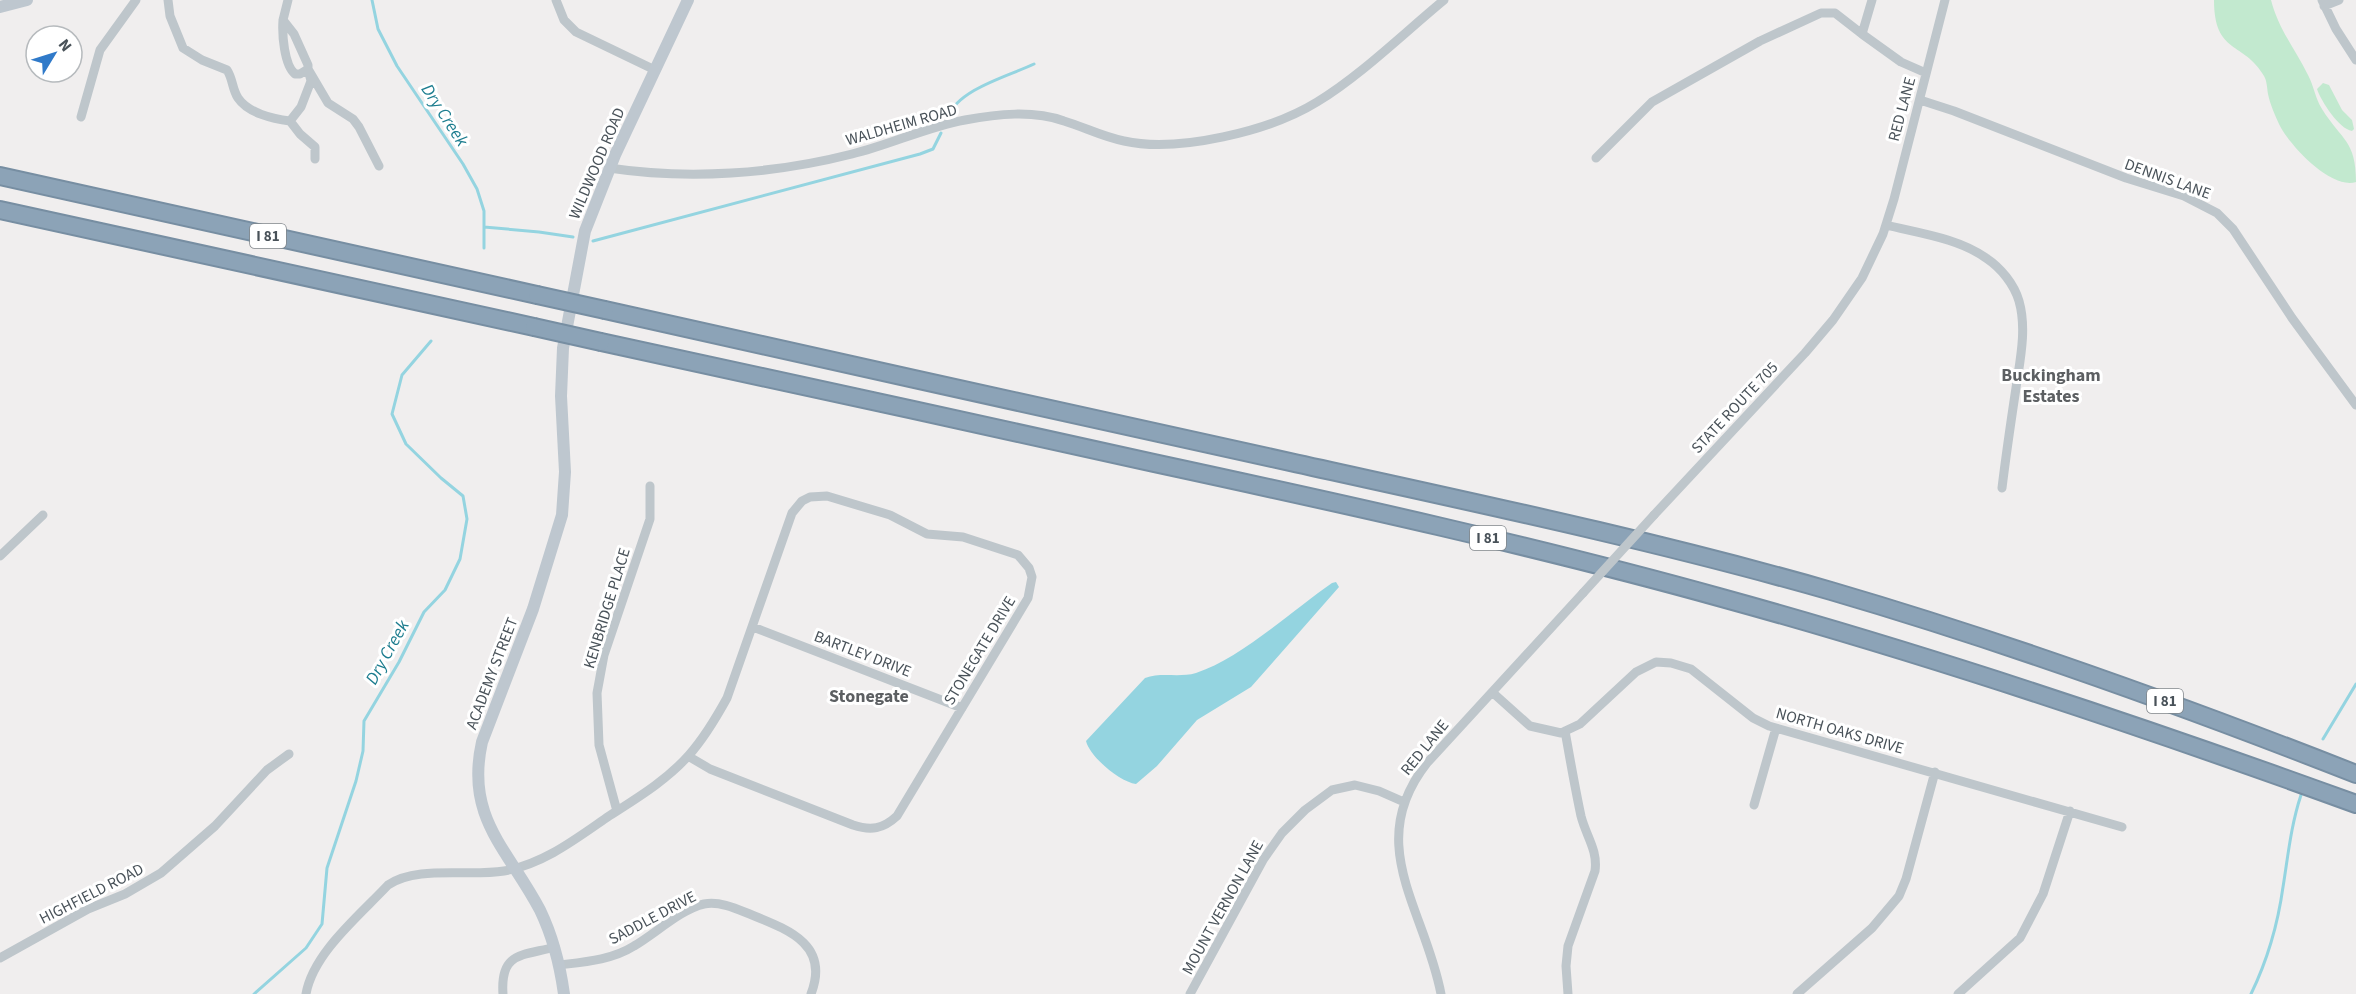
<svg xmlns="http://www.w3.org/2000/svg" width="2356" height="994" font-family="'Source Sans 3',sans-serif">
<rect width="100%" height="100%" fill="#f0eeee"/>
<!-- green -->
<path fill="#c2e9cf" d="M 2214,0 L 2271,0 C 2278,28 2295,49 2308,75 C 2314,86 2315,98 2322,109 C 2342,141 2356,140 2356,182 C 2331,190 2289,145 2279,124 C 2275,115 2270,104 2268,94 C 2267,88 2267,81 2264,76 C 2244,41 2214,55 2214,0 Z
M 2323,83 L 2329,85 L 2342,110 L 2352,120 L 2354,129 L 2352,131 C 2339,129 2321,101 2317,89 Z"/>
<!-- water -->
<path fill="#94d4e0" d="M 1336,582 L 1339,587 L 1251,687 L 1197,720 L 1157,766 L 1136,784 C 1120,782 1090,757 1086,741 L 1145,678 C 1161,672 1179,678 1196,673 C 1240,659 1293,610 1332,583 Z"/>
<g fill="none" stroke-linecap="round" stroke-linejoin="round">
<!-- stream -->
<path stroke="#94d4e0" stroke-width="3" d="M 372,0 L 378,29 L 397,66 L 463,164 L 477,189 L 484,211 L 484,248
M 948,117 C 958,89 1009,76 1034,64
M 484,227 L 539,232 L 573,237
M 593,241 L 920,154 L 933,149 L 941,133
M 2323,739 L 2356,684
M 254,994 L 306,948 L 322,924 L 327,868 L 356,781 L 363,751 L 364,721 L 399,662 L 424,612 L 445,590 L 460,559 L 467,519 L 463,496 L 441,478 L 406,444 L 392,414 L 402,375 L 431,341
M 2251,994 C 2267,961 2278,923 2283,887 C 2288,856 2291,825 2301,795"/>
<!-- highway casing -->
<g stroke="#778ea2" stroke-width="20">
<path id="highway" d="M 0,176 L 537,295
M 0,210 L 534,327
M 605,310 C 833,361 1062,412 1290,462 C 1471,502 1653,540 1831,591 C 2009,643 2183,706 2356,774
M 601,342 C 785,382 970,422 1154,463 C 1344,504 1535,546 1722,598 C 1937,657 2147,728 2356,804"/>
</g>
<!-- street -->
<path stroke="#bec6cb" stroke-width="9" d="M 168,0 L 170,16 L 183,48 L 202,60 L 227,70 C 233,79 232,89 238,98 C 248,113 273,119 290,121 L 300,134 L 315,147 L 315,159
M 288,0 L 283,20 L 294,34 L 308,65 L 308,69 L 328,103 L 353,119 L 359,127 L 379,166
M 556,0 L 564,20 L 576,32 L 655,70
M 1872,0 L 1862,34 L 1901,62 L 1926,73
M 2322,0 L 2336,29 L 2356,60
M 2324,6 L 2339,0
M 283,20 C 282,34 284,65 295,74 L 300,74 L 308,69 L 311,81 L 301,107 L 290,121
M 1920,100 L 1954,111 L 2126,178 L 2184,196 L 2217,213 L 2233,229 L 2292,318 L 2356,405
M 81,117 L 100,50 L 136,0
M 1596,158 L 1652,102 L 1760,41 L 1821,13 L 1835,13 L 1862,34
M 609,168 C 689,180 774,174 852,154 C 890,145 926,127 965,120 C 997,114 1033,110 1064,121 C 1084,127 1103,137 1124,141 C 1178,153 1270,131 1317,102 C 1360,76 1404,33 1444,0
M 1886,225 C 1918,233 1958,238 1986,258 C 2001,268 2014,284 2019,301 C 2027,329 2020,360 2016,388 C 2011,421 2006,455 2002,488
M 1654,515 L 1805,353 L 1833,320 L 1862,278 L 1883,234 L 1894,199 L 1945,0
M 0,556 L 43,515
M 753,627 L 962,708
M 1492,692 L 1530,726 L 1561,733 L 1580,724 L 1636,672 L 1656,662 L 1671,663 L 1691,669 L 1753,718 L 1769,726 L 2122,827
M 1565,731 C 1570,759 1575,788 1581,816 C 1586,836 1598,850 1595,871 L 1568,946 L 1566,966 L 1568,994
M 1754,805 L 1776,728
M 617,811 L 599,745 L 597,693 L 604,655 L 650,519 L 650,486
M 0,958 L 88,909 L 125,894 L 161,873 L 215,826 L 267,770 L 289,754
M 559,965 C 584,962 612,960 634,946 C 655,934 681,909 704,904 C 721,901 737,909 752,915 C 789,930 830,945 811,994
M 306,994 C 313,953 360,915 388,885 C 417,865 468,877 504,871 C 544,864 577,838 609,816 C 637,798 667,780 689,755 C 705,737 716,718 727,698 L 792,513 L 802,501 L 810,497 L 827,496 L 890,515 L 927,534 L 963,537 L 1018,555 L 1029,568 L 1032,577 L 1028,598 L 897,816 C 883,829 871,831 853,825 L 710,769 L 688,756
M 503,994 C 500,952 522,956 555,947
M 1190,994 L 1263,860 L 1282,833 L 1305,810 L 1332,790 L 1355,785 L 1379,791 L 1404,802
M 1441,994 C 1425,909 1363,844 1427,763 L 1583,593
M 1797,994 L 1872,928 L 1899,896 L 1906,879 L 1935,772
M 1958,994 L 2020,938 L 2043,894 L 2070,811"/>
<!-- secondary -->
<path stroke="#bec7cf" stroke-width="12" d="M 0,7 L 27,0
M 564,994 C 560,965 553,937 540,910 C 508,849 465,818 482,742 L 533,609 L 562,515 L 565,472 L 561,396 L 563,348 L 585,231 L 615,155 L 688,0"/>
<!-- highway -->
<use href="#highway" stroke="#8ca3b7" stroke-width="16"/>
<!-- highway-bridge casing -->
<g stroke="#778ea2" stroke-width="20" stroke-linecap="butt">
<path id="highway-bridge" d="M 537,295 L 605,310
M 534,327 L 601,342"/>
</g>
<!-- street-bridge -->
<path stroke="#bec6cb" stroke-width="9" d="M 1583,593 L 1654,515"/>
<!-- highway-bridge -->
<use href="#highway-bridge" stroke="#8ca3b7" stroke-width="16"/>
</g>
<g text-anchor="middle" stroke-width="6" stroke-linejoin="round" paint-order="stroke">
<!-- shield labels -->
<g fill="#fff" stroke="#80868b" stroke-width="1.5">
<rect x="250" y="224" width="36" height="24" rx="4.5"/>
<rect x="1470" y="526" width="36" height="24" rx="4.5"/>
<rect x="2147" y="689" width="36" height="24" rx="4.5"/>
</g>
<g font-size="15" font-weight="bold" fill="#495259">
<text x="268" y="241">I 81</text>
<text x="1488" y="543">I 81</text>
<text x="2165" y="706">I 81</text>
</g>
<!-- street labels -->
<g font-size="16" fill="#495259" stroke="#fff">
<text transform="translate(1901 109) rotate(-75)" y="6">RED LANE</text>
<text transform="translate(901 124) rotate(-16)" y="6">WALDHEIM ROAD</text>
<text transform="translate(596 163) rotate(-67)" y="6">WILDWOOD ROAD</text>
<text transform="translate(2168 178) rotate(20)" y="6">DENNIS LANE</text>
<text transform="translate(1734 407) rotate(-47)" y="6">STATE ROUTE 705</text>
<text transform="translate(606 608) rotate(-73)" y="6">KENBRIDGE PLACE</text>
<text transform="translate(979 650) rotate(-59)" y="6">STONEGATE DRIVE</text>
<text transform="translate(863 653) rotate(21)" y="6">BARTLEY DRIVE</text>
<text transform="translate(491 673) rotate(-69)" y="6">ACADEMY STREET</text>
<text transform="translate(1840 730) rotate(16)" y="6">NORTH OAKS DRIVE</text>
<text transform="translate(1424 747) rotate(-51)" y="6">RED LANE</text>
<text transform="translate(91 893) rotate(-27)" y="6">HIGHFIELD ROAD</text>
<text transform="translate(1222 907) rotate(-61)" y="6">MOUNT VERNON LANE</text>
<text transform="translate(652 917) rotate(-28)" y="6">SADDLE DRIVE</text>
</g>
<!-- water labels -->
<g font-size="18" font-style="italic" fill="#1d7d8f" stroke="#fff">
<text transform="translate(445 115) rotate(57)" y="6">Dry Creek</text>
<text transform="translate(387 652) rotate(-61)" y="6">Dry Creek</text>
</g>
<!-- neighbourhood labels -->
<g font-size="18" font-weight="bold" fill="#5c5f62" stroke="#fff">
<text x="2051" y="381">Buckingham<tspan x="2051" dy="21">Estates</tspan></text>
<text x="869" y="702">Stonegate</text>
</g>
</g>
<!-- north arrow -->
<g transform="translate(54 54) rotate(52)"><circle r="28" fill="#ffffff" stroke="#b6babd" stroke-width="1.5"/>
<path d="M0-4.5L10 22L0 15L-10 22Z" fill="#307ac9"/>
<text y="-9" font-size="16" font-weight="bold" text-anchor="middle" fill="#495259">N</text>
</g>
</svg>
